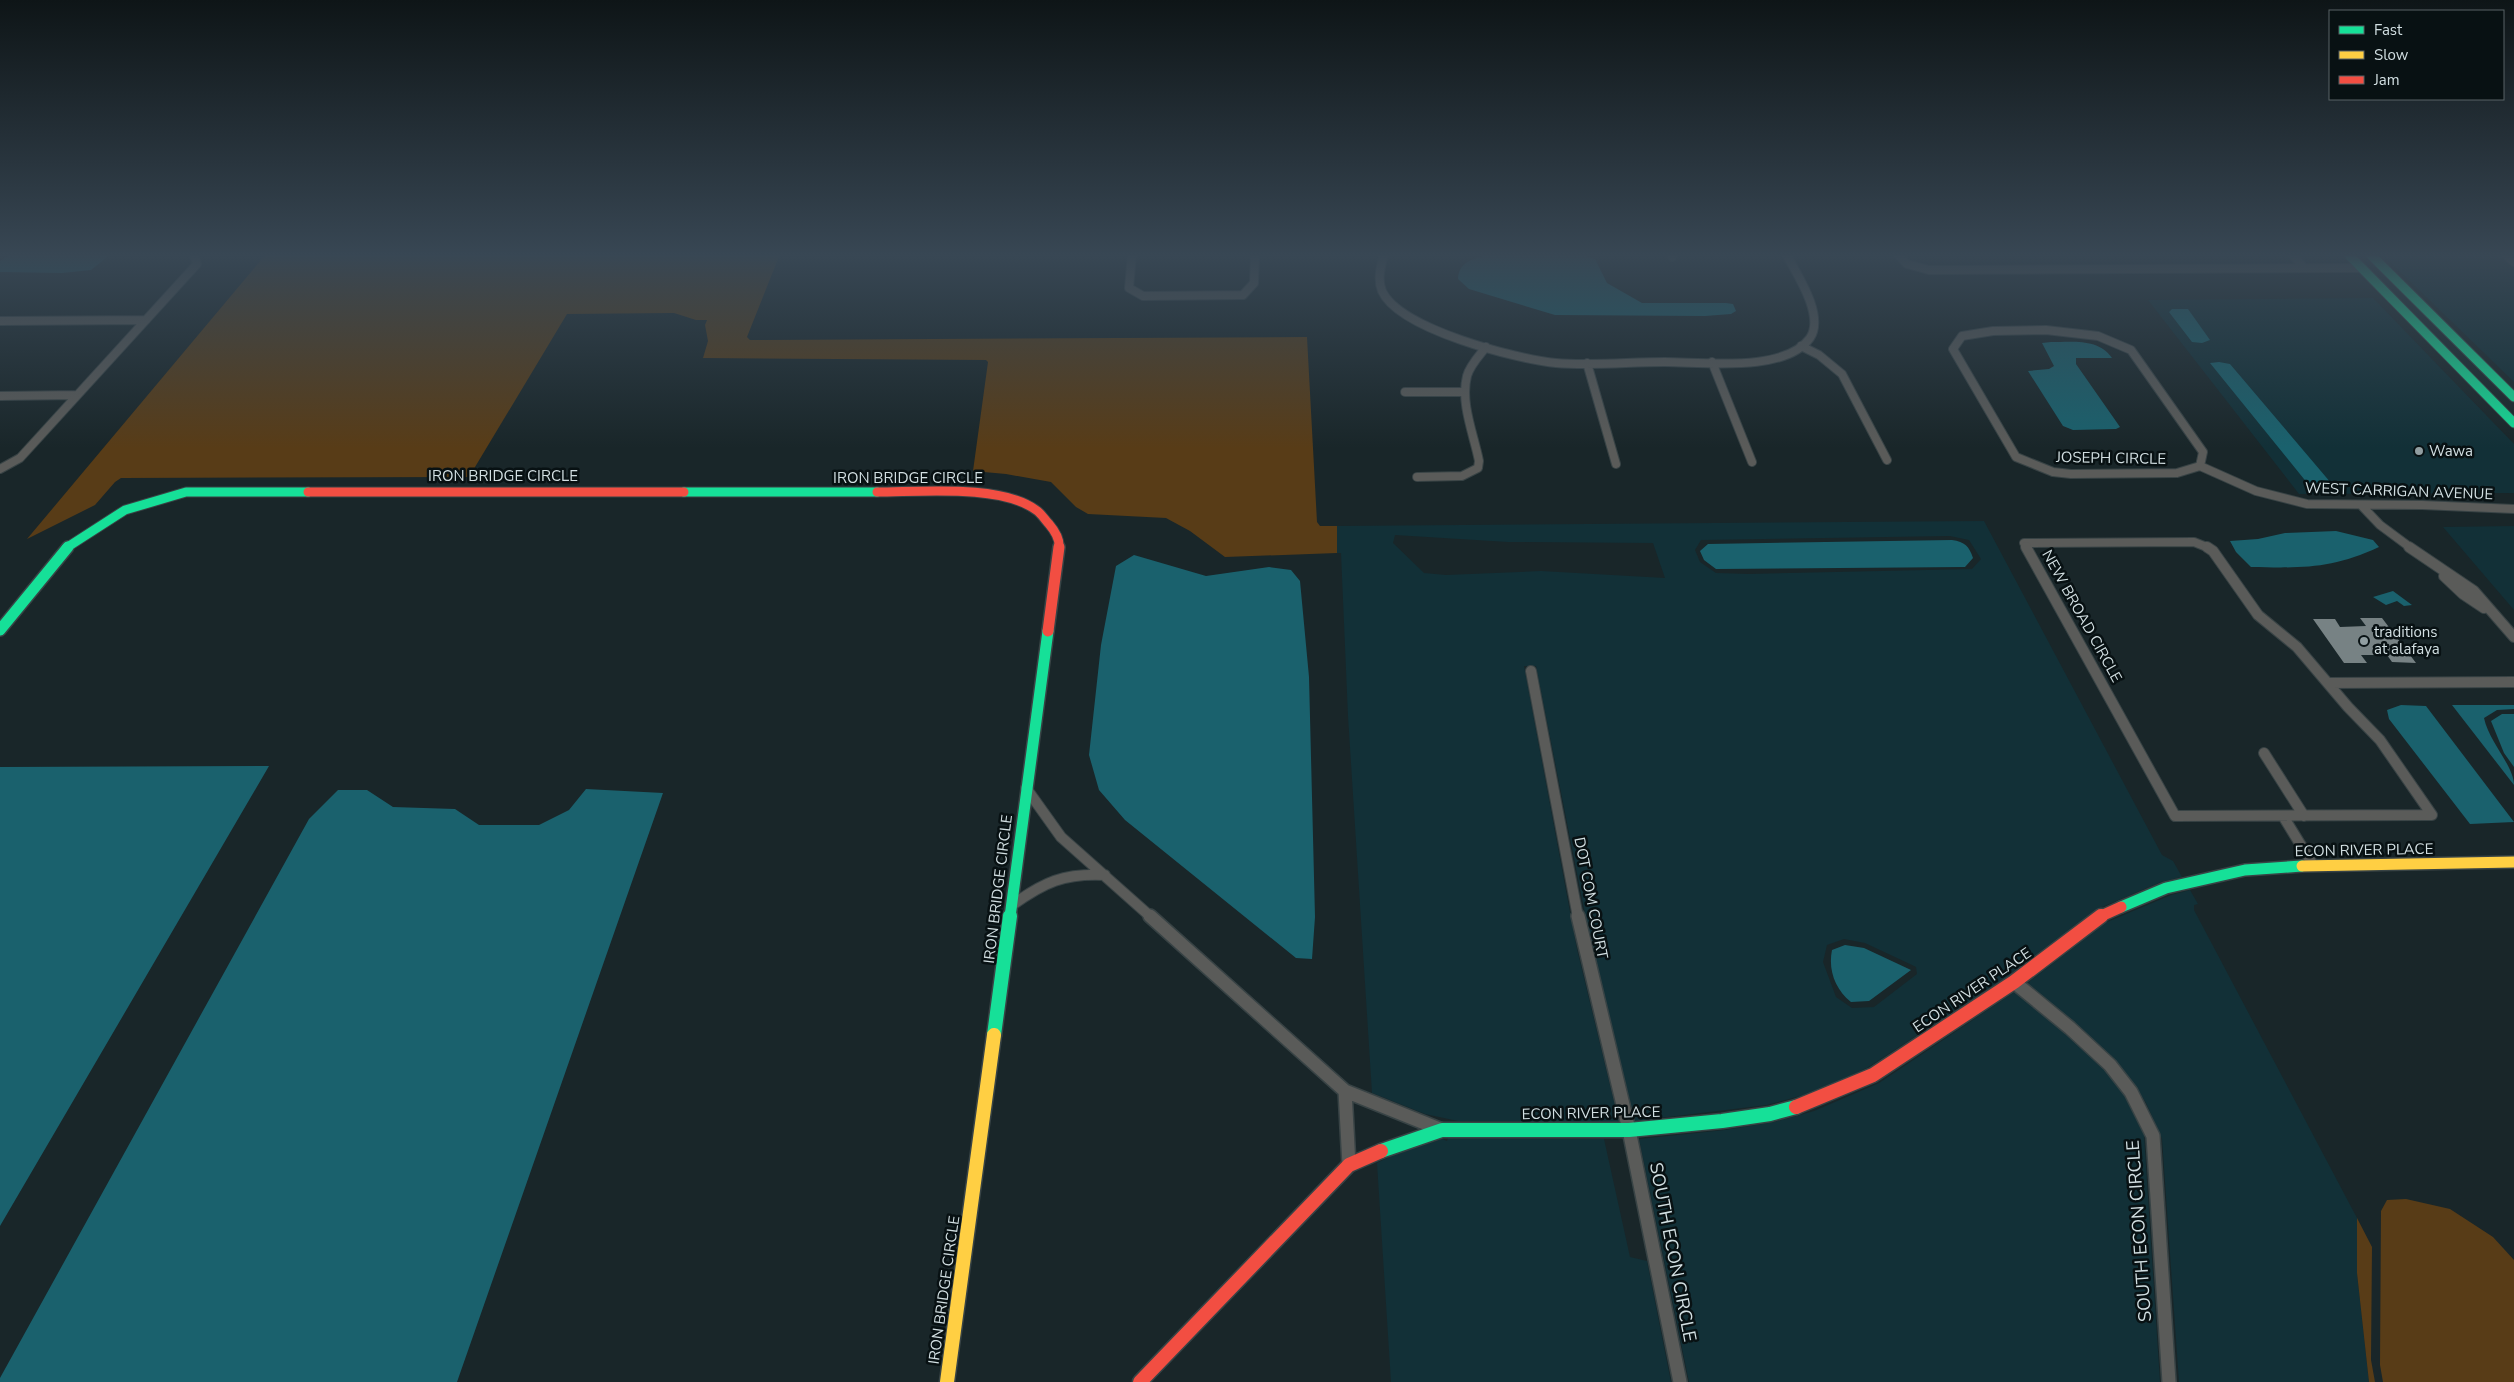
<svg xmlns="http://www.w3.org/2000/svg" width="2514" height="1382" font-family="'Nunito Sans',sans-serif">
<rect width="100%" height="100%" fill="#192629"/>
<!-- built -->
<path fill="#123037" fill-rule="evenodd" d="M 2382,254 L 2501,254 L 2514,266 L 2514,382 Z
M 2373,298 L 2514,444 L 2514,493 L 2299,494 L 2148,300 Z
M 1984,521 L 2162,855 L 2173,861 L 2182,877 L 2161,882 L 2095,910 L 2008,976 L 1867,1068 L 1833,1083 L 1804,1095 L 1767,1105 L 1635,1121 L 1592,949 L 1536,666 L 1524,666 L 1577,949 L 1619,1122 L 1458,1121 L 1425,1114 L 1372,1093 L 1348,716 L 1341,553 L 1337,553 L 1337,526 ZM 1395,535 L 1508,542 L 1653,543 L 1665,578 L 1541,571 L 1446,575 L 1424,573 L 1393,543 ZM 1950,536 L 1969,540 L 1981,559 L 1972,569 L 1749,574 L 1716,573 L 1700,562 L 1695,550 L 1701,540 ZM 1844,939 L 1865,943 L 1912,965 L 1916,967 L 1917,974 L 1874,1007 L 1852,1008 L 1836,997 L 1823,962 L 1827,945 Z
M 2514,526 L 2514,610 L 2443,527 Z
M 2190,890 L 2198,904 L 2194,905 L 2194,910 L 2357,1218 L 2357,1273 L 2369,1382 L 2179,1382 L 2162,1139 L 2146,1103 L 2129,1077 L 2092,1040 L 2026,984 L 2107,922 L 2171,895 Z
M 2016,991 L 2083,1048 L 2116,1082 L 2132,1106 L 2144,1134 L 2160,1382 L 1689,1382 L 1639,1139 L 1725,1130 L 1774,1122 L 1814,1111 L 1879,1083 Z
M 1448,1138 L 1604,1139 L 1630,1257 L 1647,1261 L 1671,1382 L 1391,1382 L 1377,1163 L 1395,1154 L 1442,1139 L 1447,1141 Z"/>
<!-- green -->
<path fill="#583c17" d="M 266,254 L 780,254 L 747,337 L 750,340 L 1307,337 L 1317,522 L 1320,526 L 1337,526 L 1337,553 L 1225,557 L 1190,531 L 1166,518 L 1088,514 L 1076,507 L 1051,482 L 1006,474 L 973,471 L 988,362 L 986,360 L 703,358 L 708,341 L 705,325 L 707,320 L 696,320 L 674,313 L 567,314 L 469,477 L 121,478 L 115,482 L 95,505 L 27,539 Z
M 2406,1199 L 2450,1209 L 2493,1237 L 2514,1260 L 2514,1382 L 2383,1382 L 2380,1365 L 2381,1211 L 2387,1200 Z
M 2357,1218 L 2372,1247 L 2371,1360 L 2375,1382 L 2369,1382 L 2357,1273 Z"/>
<!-- water -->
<path fill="#1a616d" d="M 12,254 L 111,254 L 91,270 L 62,273 L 0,272 L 0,261 Z
M 1495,254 L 1580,254 L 1595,259 L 1607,283 L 1642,303 L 1726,303 L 1733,304 L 1736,311 L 1731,314 L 1705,316 L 1555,315 L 1469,289 L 1458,279 C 1459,259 1479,257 1495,254 Z
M 2172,309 L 2188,309 L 2210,340 L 2202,343 L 2192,342 L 2169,312 Z
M 2051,342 C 2072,342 2099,338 2112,358 L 2076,358 L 2076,364 L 2120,427 L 2116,429 L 2073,430 L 2063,426 L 2028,371 L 2049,369 L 2054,366 L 2042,343 Z
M 2219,362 L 2230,364 L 2331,483 L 2323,488 L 2308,484 L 2210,363 Z
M 2336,531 L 2373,540 L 2379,547 C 2332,569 2302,568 2251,567 L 2236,552 L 2230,541 L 2258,539 L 2285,533 Z
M 1952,540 C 1965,542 1969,546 1973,558 L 1965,567 L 1716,569 L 1704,560 L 1700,551 L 1708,544 Z
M 1134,555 L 1206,576 L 1269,567 L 1291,570 L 1300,581 L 1309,677 L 1315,917 L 1312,959 L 1296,958 L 1125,820 L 1099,790 L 1089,755 L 1101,645 L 1116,566 Z
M 2393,591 L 2412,605 L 2404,606 L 2397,601 L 2386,605 L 2373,597 Z
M 2401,705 L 2426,706 L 2514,822 L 2470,824 L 2389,719 L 2387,710 Z
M 2452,705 L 2514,705 L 2514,709 L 2497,710 L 2484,718 C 2489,742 2514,766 2514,785 Z
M 2502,714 L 2514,714 L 2514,767 L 2504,753 L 2491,721 Z
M 269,766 L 0,1226 L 0,767 Z
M 586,789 L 663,793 L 457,1382 L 0,1382 L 0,1378 L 309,819 L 338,790 L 367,790 L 393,807 L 455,809 L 479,825 L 539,825 L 569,810 Z
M 1845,945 L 1864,948 L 1911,970 L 1869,1001 L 1851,1002 C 1835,989 1828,970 1832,950 Z"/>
<!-- building -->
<path fill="#778284" d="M 2360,618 L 2382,618 L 2416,663 L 2392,662 L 2387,655 L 2361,655 L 2367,663 L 2344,663 L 2313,619 L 2335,619 L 2340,627 L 2366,626 Z"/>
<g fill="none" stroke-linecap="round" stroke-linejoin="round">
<!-- street-far2 casing -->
<g stroke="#384345" stroke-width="10">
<path id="street-far2" d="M 1132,254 L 1129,288 L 1143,296 L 1243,295 L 1254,283 L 1255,254
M 1384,254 C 1381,266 1377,279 1382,291 C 1399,329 1516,359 1556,363 C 1592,366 1629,362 1665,362 C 1703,362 1785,373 1810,338 C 1825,316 1797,274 1786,254
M 1671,254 L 1672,257
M 1897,254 L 1907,264 L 1929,270 L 2361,268
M 2292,254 L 2304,268
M 2505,254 L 2514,262
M 0,321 L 146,320
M 2046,330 L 2098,336 L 2131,350 L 2203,452 L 2200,466 L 2177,473 L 2071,474 L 2053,472 L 2016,457 L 1953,349 L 1962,336 L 1993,331 Z
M 1801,346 L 1819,355 L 1842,374 L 1887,460
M 1712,362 L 1752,462
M 1587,363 L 1616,464
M 1405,392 L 1465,392
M 0,396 L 77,395
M 2200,466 L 2256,491 L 2307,504 L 2422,505 L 2514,509
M 0,469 L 20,458 L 197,264 L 194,254
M 1417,477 L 1462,476 L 1478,468 L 1479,461 C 1474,435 1460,403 1467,376 C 1470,365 1479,356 1486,347
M 2361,505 L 2380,525 L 2411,548
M 2027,548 L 2024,543 L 2194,542 L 2209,548"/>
</g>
<!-- street-far1 casing -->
<g stroke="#384345" stroke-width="12">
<path id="street-far1" d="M 2026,547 L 2175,816 L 2432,815 L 2380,740 L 2348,707 L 2297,647 L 2258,615 L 2213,551 L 2207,547
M 2409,547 L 2474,591 L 2514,637
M 2444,576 L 2463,594 L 2484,608
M 1531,671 L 1578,917
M 2328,683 L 2514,682
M 2264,753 L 2304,816
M 1026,788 L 1061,837 L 1151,917
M 2283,816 L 2313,865
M 1011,906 C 1044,882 1064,873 1105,875"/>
</g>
<!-- street casing -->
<g stroke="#384345" stroke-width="16">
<path id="street" d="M 1150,916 L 1345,1091 L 1442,1130
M 1578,916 L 1629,1130 L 1680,1382
M 2014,982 L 2070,1028 L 2110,1065 L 2131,1092 L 2153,1136 L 2169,1382
M 1345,1091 L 1349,1165"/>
</g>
<!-- fast-far2 casing -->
<g stroke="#384345" stroke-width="11">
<path id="fast-far2" d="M 2348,254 L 2514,423
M 2370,254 L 2514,397
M 684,492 L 877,492
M 66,548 L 125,510 L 186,492 L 308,492"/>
</g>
<!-- fast-far1 casing -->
<g stroke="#384345" stroke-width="14">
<path id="fast-far1" d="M 0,630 L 68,547
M 2121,907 L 2166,888 L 2245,870 L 2302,866
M 1010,917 L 1048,631"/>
</g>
<!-- fast casing -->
<g stroke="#384345" stroke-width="17">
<path id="fast" d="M 994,1035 L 1010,916
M 1381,1151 L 1442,1130 L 1629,1130 L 1722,1121 L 1770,1114 L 1796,1107"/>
</g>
<!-- slow-far1 casing -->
<g stroke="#384345" stroke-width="14">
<path id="slow-far1" d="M 2302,866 L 2514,862"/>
</g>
<!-- slow casing -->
<g stroke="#384345" stroke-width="17">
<path id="slow" d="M 947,1382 L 994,1035"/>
</g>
<!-- jam-far2 casing -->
<g stroke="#384345" stroke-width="11">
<path id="jam-far2" d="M 308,492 L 684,492
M 877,492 C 920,492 1001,484 1036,510 C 1041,513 1045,520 1049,524 C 1055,531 1060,539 1059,548"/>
</g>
<!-- jam-far1 casing -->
<g stroke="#384345" stroke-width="14">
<path id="jam-far1" d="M 1048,631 L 1059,547
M 2099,917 L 2121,907"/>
</g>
<!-- jam casing -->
<g stroke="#384345" stroke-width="17">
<path id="jam" d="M 1796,1107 L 1873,1075 L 2014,982 L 2101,916
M 1140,1382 L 1349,1165 L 1381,1151"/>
</g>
<!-- street-far2 -->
<use href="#street-far2" stroke="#5a5b59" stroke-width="8"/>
<!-- street-far1 -->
<use href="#street-far1" stroke="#5a5b59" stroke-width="10"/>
<!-- street -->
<use href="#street" stroke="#5a5b59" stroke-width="13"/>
<!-- fast-far2 -->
<use href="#fast-far2" stroke="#16e098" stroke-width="9"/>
<!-- fast-far1 -->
<use href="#fast-far1" stroke="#16e098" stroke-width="11"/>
<!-- fast -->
<use href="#fast" stroke="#16e098" stroke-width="14"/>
<!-- slow-far1 -->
<use href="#slow-far1" stroke="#ffcf43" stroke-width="11"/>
<!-- slow -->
<use href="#slow" stroke="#ffcf43" stroke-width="14"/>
<!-- jam-far2 -->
<use href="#jam-far2" stroke="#f24e42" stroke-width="9"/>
<!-- jam-far1 -->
<use href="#jam-far1" stroke="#f24e42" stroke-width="11"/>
<!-- jam -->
<use href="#jam" stroke="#f24e42" stroke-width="14"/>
</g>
<!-- sky -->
<linearGradient id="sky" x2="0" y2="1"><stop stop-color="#0e1517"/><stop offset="0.57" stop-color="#384754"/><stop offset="1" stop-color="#384754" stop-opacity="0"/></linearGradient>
<rect width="2514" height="448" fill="url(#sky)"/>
<!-- markers -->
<g fill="#919ea1" stroke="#081113" stroke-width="2">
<circle cx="2419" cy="451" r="5"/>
<circle cx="2364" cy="641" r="5"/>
</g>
<g text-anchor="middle" stroke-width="5" stroke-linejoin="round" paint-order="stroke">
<!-- poi labels -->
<g font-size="15" fill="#d2dfe2" stroke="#081113" text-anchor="start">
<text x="2429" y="456">Wawa</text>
<text x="2374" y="637">traditions<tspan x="2374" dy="17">at alafaya</tspan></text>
</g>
<!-- street labels -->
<g font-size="15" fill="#d2dfe2" stroke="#081113">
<text transform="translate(2111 458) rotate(1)" y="5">JOSEPH CIRCLE</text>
<text x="503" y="481">IRON BRIDGE CIRCLE</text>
<text x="908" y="483">IRON BRIDGE CIRCLE</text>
<text transform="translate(2399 491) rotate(2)" y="5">WEST CARRIGAN AVENUE</text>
<text transform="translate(2082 616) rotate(61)" y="5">NEW BROAD CIRCLE</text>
<text transform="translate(2364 850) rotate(-1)" y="5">ECON RIVER PLACE</text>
<text transform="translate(998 889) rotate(-83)" y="5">IRON BRIDGE CIRCLE</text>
<text transform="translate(1591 898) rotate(79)" y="5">DOT COM COURT</text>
<text transform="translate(1972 990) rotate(-34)" y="5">ECON RIVER PLACE</text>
<text transform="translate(1591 1113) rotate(-1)" y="5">ECON RIVER PLACE</text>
<text transform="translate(944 1290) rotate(-82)" y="5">IRON BRIDGE CIRCLE</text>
</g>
<!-- near-street labels -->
<g font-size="18" fill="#d2dfe2" stroke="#081113">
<text transform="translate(2139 1231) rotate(-94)" y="6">SOUTH ECON CIRCLE</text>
<text transform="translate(1673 1252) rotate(79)" y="6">SOUTH ECON CIRCLE</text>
</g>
</g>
<!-- legend -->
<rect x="2329" y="10" width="175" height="90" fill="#081113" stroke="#596366"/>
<rect x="2339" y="26" width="25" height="8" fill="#16e098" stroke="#596366"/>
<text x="2374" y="35" font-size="15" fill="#d2dfe2">Fast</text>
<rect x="2339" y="51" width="25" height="8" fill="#ffcf43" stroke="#596366"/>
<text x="2374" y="60" font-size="15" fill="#d2dfe2">Slow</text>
<rect x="2339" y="76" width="25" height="8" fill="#f24e42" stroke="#596366"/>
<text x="2374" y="85" font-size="15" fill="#d2dfe2">Jam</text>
</svg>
